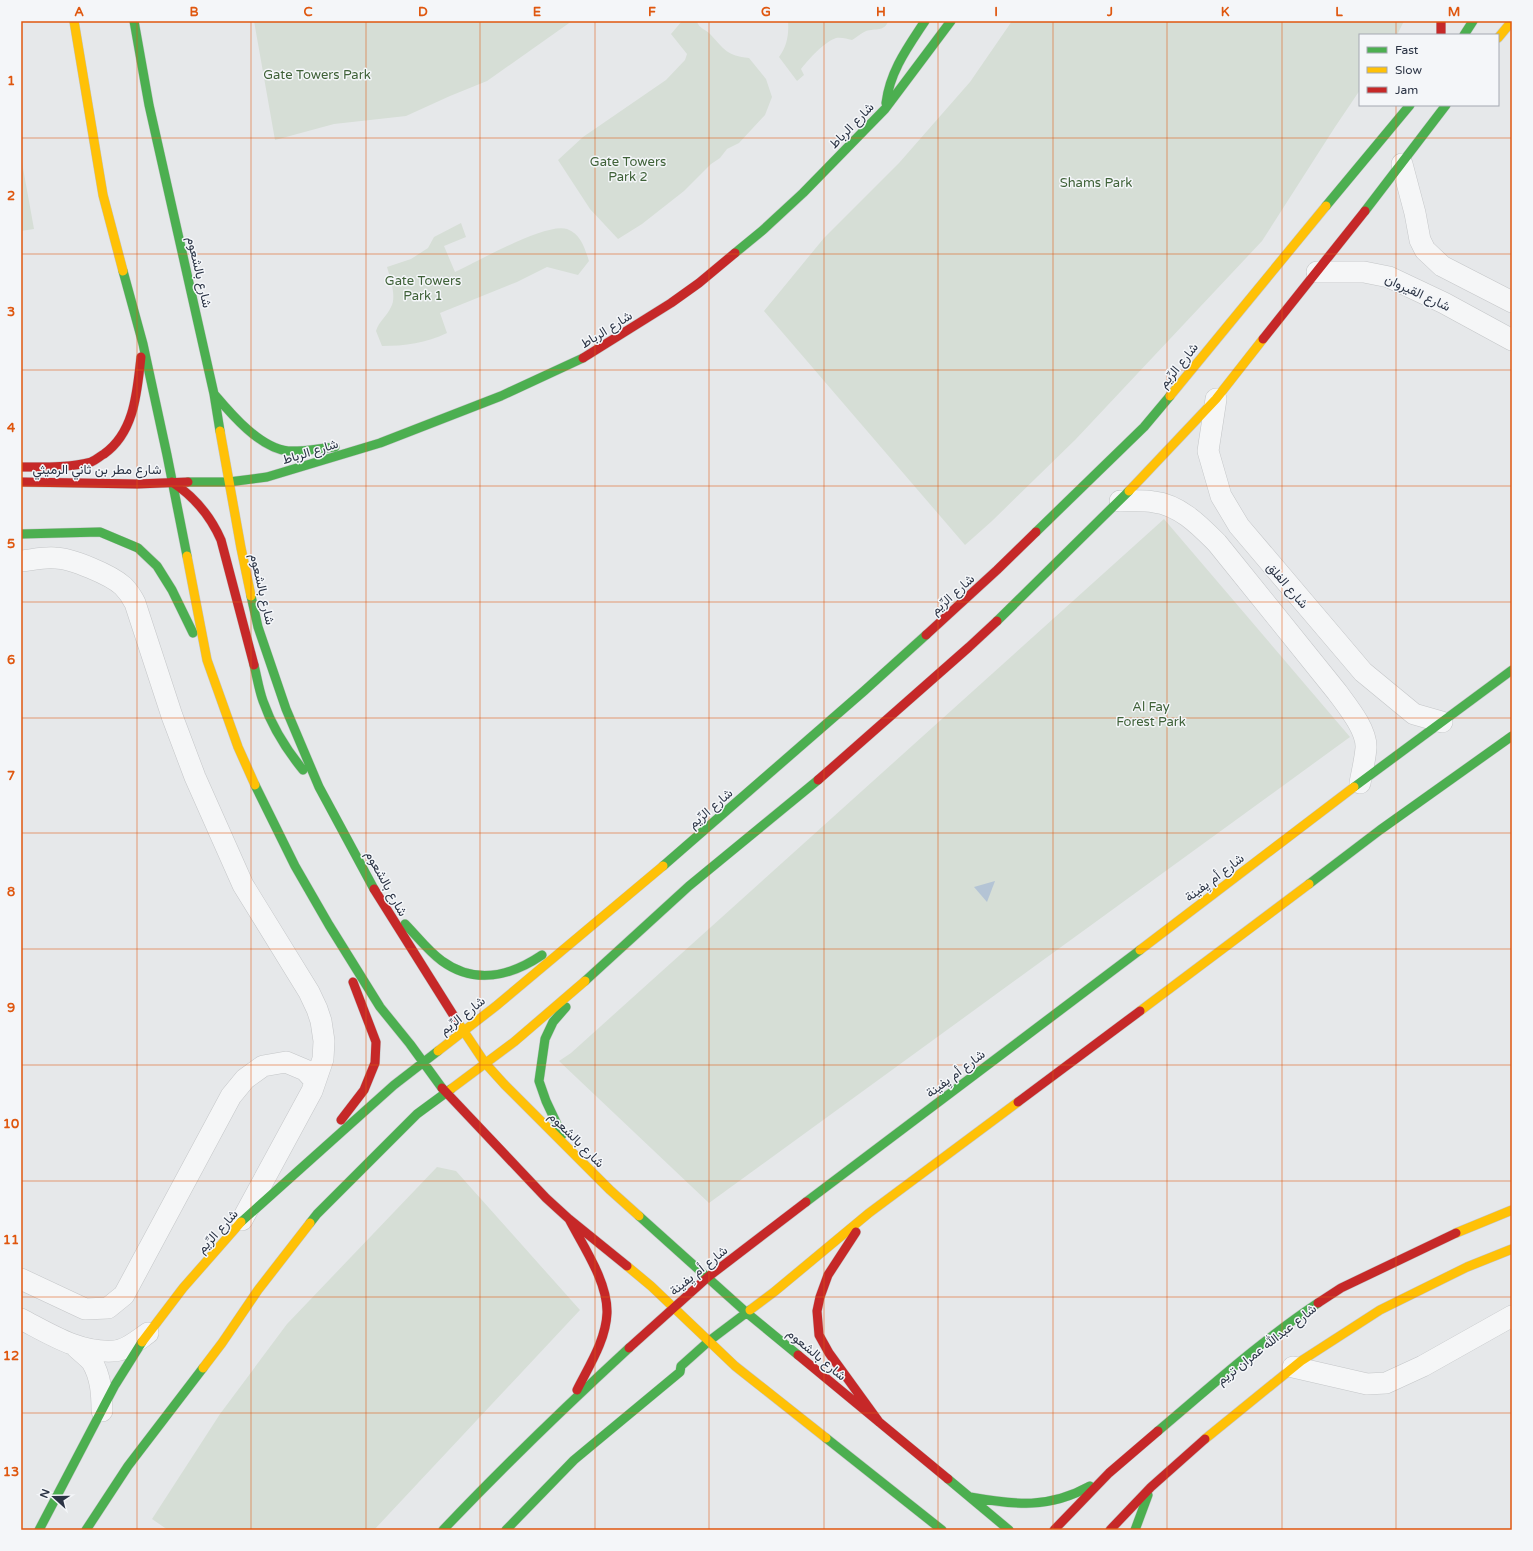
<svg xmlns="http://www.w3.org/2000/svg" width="1533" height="1551" font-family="'Varela Round',Vazirmatn,sans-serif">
<rect width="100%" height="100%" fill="#e6e8ea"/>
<!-- green -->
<path fill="#d6ded6" d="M 254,21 L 572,21 L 487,81 L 450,96 L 406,116 L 334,124 L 275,140 Z
M 682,21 L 697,21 C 698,28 705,29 710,34 C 724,49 727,56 749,58 L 766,79 L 772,97 L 765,115 L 739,143 L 727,149 L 720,158 L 711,164 L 684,191 L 642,224 L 618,239 L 590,209 L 558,160 L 583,137 L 666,80 L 685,60 L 687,54 L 671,34 Z
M 788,21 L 888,21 C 885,32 875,28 866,31 C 861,33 856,38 852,40 C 847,39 842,37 836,38 C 824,42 809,59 801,69 L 804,75 L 797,81 L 779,57 C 787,46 789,35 788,21 Z
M 1012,21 L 1404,21 L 1397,35 L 1360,35 L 1360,90 L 1335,127 L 1262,241 L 1076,439 L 992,521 L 965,545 L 764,311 L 824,238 L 899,163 L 970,82 Z
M 21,157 L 34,229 L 21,231 Z
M 461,223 L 466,237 L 444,246 L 455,272 C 477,262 546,222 567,229 C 581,234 585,249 589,261 L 578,275 L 547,267 L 517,282 L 440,313 L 447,333 C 426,343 405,346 382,346 L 376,331 C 379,321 387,316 391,307 C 397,297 390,277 387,267 L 411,259 L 428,248 L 434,237 Z
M 1164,519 L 1350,737 L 709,1203 L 559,1061 L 571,1053 Z
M 437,1167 L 456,1171 L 580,1310 L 374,1530 L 168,1530 L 152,1519 L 220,1414 L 287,1324 Z"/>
<!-- water -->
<path fill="#b4c4d5" d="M 995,881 L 987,902 L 974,887 Z"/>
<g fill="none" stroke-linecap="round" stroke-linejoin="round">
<!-- street casing -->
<g stroke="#c4c6c8" stroke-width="22">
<path id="street" d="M 1402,164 L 1415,213 L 1420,240 L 1425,250 L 1442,266 L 1512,302
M 1317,272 L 1364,272 L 1389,277 L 1444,303 L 1512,340
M 1216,399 L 1208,451 L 1221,496 L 1239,526 L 1363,672 L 1414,714 L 1442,722
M 1120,501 C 1131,501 1143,500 1154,502 C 1180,505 1200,526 1217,543 L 1337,692 C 1348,707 1367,730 1366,748 C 1365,760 1362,772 1360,783
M 21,561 C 32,560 43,557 55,558 C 71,558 111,575 123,586 C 128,591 132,597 135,603 L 172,716 L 195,777 L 243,885 L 309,992 L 317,1009 L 321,1021 L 324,1041 L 323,1059 L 312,1091 L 242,1220
M 21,1279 L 85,1309 L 108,1308 L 124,1295 L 231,1096 L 245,1079 L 263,1066 L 286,1062 L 305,1070 L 315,1081
M 21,1319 C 50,1334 79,1353 113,1351 C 126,1351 138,1340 148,1333
M 76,1347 C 81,1352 88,1357 92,1362 C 101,1377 102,1394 102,1411
M 1293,1367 L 1367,1384 L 1386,1383 L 1423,1366 L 1512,1316"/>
</g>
<!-- fast casing -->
<g stroke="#c4c6c8" stroke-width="10">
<path id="fast" d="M 134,21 L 149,105 L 214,394 L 220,431
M 1464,35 L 1473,21
M 886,103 C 890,71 908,47 925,21
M 1326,206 L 1410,105
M 1365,211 L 1446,105
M 735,253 L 763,230 L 803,193 L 885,109 L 951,21
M 123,271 L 143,344 L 167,455 L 187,556
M 215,395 C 232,415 260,448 288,451 C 304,452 320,448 335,447
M 188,482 L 229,482 L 267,477 L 380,443 L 501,396 L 583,358
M 1036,532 L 1144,427 L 1170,396
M 21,534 L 100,532 L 138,548 L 157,566 L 172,590 L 193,633
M 251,596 L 258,627 L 286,709 L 319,787 L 374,889
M 997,621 L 1129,491
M 254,665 C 257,677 259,690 263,701 C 272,727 286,749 303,770
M 255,785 L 295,866 L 329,925 L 380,1007 L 410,1044 L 442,1088
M 1354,787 L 1512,670
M 663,866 L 864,691 L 926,635
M 1309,884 L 1380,830 L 1512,736
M 405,924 C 417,936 428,951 442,961 C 475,985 511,976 542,955
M 585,981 L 689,886 L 818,780
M 562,1135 L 546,1101 L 539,1081 L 545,1039 L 553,1022 L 566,1007
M 806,1202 L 1140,950
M 639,1216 L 747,1313 L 798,1355
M 241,1222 L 394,1085 L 438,1051
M 310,1223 L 317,1214 L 417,1114 L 451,1089
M 1158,1431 C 1209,1388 1262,1340 1318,1303
M 826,1438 L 942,1530
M 948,1479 L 1009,1530
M 970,1497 C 1015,1505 1049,1509 1090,1486
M 39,1530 L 115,1385 L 142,1342
M 86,1530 L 128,1466 L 203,1368
M 443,1530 C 503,1467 565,1407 629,1348
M 506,1530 L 574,1460 L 680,1372 L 681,1366 L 709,1341 L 750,1310
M 1135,1530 L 1148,1495"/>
</g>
<!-- slow casing -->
<g stroke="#c4c6c8" stroke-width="10">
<path id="slow" d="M 74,21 L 103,195 L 123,271
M 1498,38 L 1512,21
M 1170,396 L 1326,206
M 220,431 L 241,548 L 251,596
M 1129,491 L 1216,399 L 1263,339
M 187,556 L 207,660 L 238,747 L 255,785
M 1140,950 L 1354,787
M 1140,1011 L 1309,884
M 457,1021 L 485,1063 L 504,1084 L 610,1190 L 639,1216
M 438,1051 L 496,1006 L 663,866
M 451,1089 L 514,1042 L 585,981
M 1456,1233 L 1512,1210
M 627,1266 L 651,1286 L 735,1366 L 826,1438
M 750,1310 L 774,1292 L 869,1213 L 1018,1102
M 142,1342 L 183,1288 L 241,1222
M 203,1368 L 222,1343 L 258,1290 L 310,1223
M 1205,1439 L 1301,1361 L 1380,1310 L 1467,1267 L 1512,1249"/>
</g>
<!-- jam casing -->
<g stroke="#c4c6c8" stroke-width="10">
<path id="jam" d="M 1441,21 L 1441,35
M 1263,339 L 1365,211
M 583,358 L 671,303 L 699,283 L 735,253
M 21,467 C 44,467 68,468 91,462 C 96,460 100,456 104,454 C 135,432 137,391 141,357
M 21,482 L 137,484 L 188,482
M 172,482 C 195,497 210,515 221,540 L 254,665
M 926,635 L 997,570 L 1036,532
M 818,780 L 969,647 L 997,621
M 374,889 L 457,1021
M 442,1088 L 546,1198 L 569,1219 L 627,1266
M 1018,1102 L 1140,1011
M 341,1120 L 364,1090 L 375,1063 L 376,1042 L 353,982
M 569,1219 C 583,1246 608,1282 607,1313 C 606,1340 589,1366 577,1390
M 856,1232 L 828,1275 L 820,1297 L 817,1311 L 819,1335 L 829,1353 L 879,1422
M 1318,1303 L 1341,1288 L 1456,1233
M 629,1348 L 708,1277 L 806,1202
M 798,1355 L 948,1479
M 1054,1530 L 1109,1473 L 1158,1431
M 1110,1530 L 1151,1487 L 1205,1439"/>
</g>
<!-- street -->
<use href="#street" stroke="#f5f6f7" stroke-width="21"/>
<!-- fast -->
<use href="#fast" stroke="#4caf50" stroke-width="9"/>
<!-- slow -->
<use href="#slow" stroke="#ffc107" stroke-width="9"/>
<!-- jam -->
<use href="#jam" stroke="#c62828" stroke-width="9"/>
</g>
<!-- grid -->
<path fill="none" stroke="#df570f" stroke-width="1" stroke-opacity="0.55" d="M 137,21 L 137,1530M 251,21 L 251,1530M 366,21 L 366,1530M 480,21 L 480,1530M 595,21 L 595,1530M 709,21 L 709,1530M 824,21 L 824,1530M 938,21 L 938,1530M 1053,21 L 1053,1530M 1167,21 L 1167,1530M 1282,21 L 1282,1530M 1396,21 L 1396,35M 1396,105 L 1396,1530M 21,138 L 1512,138M 21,254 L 1512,254M 21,370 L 1512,370M 21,486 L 1512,486M 21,602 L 1512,602M 21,718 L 1512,718M 21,833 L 1512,833M 21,949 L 1512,949M 21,1065 L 1512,1065M 21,1181 L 1512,1181M 21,1297 L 1512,1297M 21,1413 L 1512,1413"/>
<g text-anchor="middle" stroke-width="3" stroke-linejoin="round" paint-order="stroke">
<!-- park labels -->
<g font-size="13" fill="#3f6138" stroke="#f4f6f9">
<text x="317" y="79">Gate Towers Park</text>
<text x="628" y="166">Gate Towers<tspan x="628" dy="15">Park 2</tspan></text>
<text x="1096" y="187">Shams Park</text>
<text x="423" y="285">Gate Towers<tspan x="423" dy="15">Park 1</tspan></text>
<text x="1151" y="711">Al Fay<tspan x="1151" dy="15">Forest Park</tspan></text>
</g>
<!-- street labels -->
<g font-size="13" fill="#2b3445" stroke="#f4f6f9">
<text transform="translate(851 125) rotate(-46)" y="5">شارع الرباط</text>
<text transform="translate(200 272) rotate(77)" y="5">شارع بالشعوم</text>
<text transform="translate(1418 292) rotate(25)" y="5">شارع القيروان</text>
<text transform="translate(606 329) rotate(-32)" y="5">شارع الرباط</text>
<text transform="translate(1178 365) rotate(-51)" y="5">شارع الرِّيم</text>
<text transform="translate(310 451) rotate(-17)" y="5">شارع الرباط</text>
<text x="97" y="474">شارع مطر بن ثاني الرميثي</text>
<text transform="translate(1288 585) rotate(49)" y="5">شارع الفلق</text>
<text transform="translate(263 589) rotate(77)" y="5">شارع بالشعوم</text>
<text transform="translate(952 594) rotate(-42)" y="5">شارع الرِّيم</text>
<text transform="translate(710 808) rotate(-41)" y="5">شارع الرِّيم</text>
<text transform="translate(1214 877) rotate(-37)" y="5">شارع أم يِفينة</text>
<text transform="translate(387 883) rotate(61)" y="5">شارع بالشعوم</text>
<text transform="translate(462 1015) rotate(-38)" y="5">شارع الرِّيم</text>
<text transform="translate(955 1073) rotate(-37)" y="5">شارع أم يِفينة</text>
<text transform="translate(577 1139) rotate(45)" y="5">شارع بالشعوم</text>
<text transform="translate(217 1231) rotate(-48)" y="5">شارع الرِّيم</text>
<text transform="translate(698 1270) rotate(-39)" y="5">شارع أم يِفينة</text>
<text transform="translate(1266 1344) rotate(-38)" y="5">شارع عبدالله عمران تريم</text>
<text transform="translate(817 1354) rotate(40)" y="5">شارع بالشعوم</text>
</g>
</g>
<!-- border -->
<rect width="1533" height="1551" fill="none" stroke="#f4f6f9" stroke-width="44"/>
<!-- legend -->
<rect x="1359" y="34" width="140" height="72" fill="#f4f6f9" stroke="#a4a8b1"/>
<rect x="1367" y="47" width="20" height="6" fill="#4caf50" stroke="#a4a8b1"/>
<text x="1395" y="54" font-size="12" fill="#2b3445">Fast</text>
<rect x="1367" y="67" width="20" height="6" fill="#ffc107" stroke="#a4a8b1"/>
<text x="1395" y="74" font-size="12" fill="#2b3445">Slow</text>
<rect x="1367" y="87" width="20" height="6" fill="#c62828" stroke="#a4a8b1"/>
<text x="1395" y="94" font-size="12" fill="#2b3445">Jam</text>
<!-- north arrow -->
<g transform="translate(54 1497) rotate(291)" stroke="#f4f6f9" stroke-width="3" paint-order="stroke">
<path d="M0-3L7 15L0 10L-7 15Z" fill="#2b3445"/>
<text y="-6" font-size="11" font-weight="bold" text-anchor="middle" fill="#2b3445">N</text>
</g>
<rect x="22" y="22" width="1489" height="1507" fill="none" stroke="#df570f" stroke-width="1.5"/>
<g font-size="13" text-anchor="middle" font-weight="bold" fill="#df570f">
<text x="79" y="16">A</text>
<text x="194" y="16">B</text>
<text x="308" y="16">C</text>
<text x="423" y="16">D</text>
<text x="537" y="16">E</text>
<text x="652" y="16">F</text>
<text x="766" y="16">G</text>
<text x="881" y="16">H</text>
<text x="996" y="16">I</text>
<text x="1110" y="16">J</text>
<text x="1225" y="16">K</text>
<text x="1339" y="16">L</text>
<text x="1454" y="16">M</text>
<text x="11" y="85">1</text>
<text x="11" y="200">2</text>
<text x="11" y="316">3</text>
<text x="11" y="432">4</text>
<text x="11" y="548">5</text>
<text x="11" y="664">6</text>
<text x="11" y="780">7</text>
<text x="11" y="896">8</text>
<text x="11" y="1012">9</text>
<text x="11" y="1128">10</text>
<text x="11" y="1244">11</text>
<text x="11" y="1360">12</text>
<text x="11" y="1476">13</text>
</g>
</svg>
